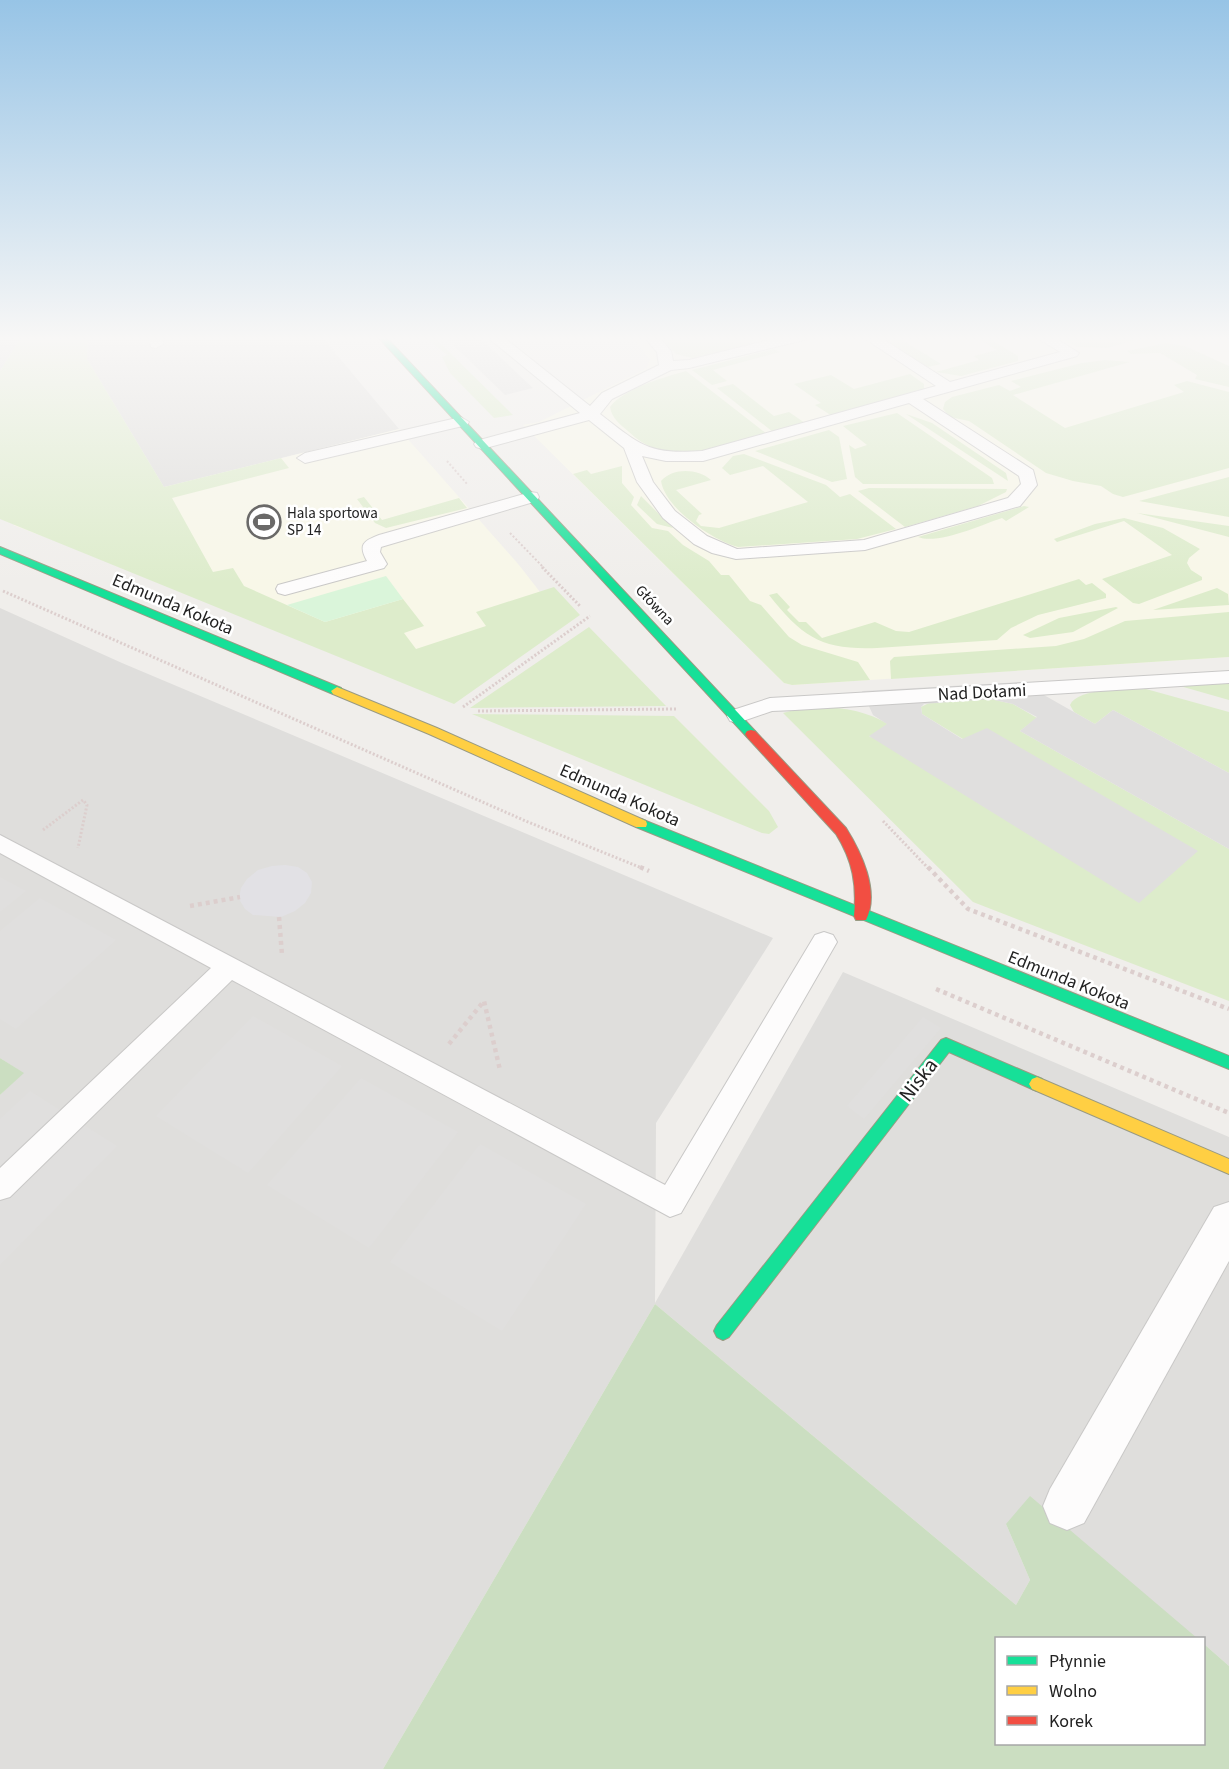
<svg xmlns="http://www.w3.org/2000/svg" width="1229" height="1769" font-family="'Source Sans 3',sans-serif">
<rect width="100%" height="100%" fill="#f0eeeb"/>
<!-- residential -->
<path fill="#dfdedc" d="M 0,336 L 22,336 L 0,371 Z
M 88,336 L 321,336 L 399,429 L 164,487 L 87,359 Z
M 0,608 L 122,663 L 773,938 L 656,1123 L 655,1303 L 843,972 L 1229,1137 L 1229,1666 L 1204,1644 L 1204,1638 L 1197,1638 L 1006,1524 L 1030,1580 L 1016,1605 L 655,1304 L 383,1769 L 0,1769 L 0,1095 L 23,1073 L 0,1058 Z"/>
<!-- education -->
<path fill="#f8f7e8" d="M 631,336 L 1229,336 L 1229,657 L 792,685 L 784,683 L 523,425 L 539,422 L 647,368 L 650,359 Z
M 399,429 L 519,565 L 540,592 L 534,594 L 552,616 L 391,667 L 13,525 Z"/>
<!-- grass -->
<path fill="#ddeccb" d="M 22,336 L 88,336 L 87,359 L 164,487 L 281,458 L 289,468 L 172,498 L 213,572 L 233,568 L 244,586 L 325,622 L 403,599 L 424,626 L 404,633 L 416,649 L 486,626 L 476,612 L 554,587 L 580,615 L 454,704 L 0,519 L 0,371 Z
M 424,336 L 433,336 L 513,415 L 494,418 L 450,373 L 442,357 L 447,355 Z
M 659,336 L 753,336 L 755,338 L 749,345 L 692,358 L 676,354 Z
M 973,336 L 985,336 L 1018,356 L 1018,361 L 961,376 L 936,372 L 979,360 L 974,356 L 997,350 Z
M 1056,336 L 1150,336 L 1107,348 L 1078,347 Z
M 885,338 L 890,341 L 899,338 L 941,364 L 928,367 L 882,339 Z
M 1166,343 L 1185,346 L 1229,366 L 1229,387 L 1195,379 L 1197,375 L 1160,353 L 1131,354 L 1127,351 Z
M 774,349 L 780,352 L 713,370 L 727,381 L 712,385 L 692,370 Z
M 1105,360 L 1130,362 L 1013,395 L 1065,428 L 1184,392 L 1174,385 L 1187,381 L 1229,392 L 1229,468 L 1123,497 L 1113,494 L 1101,486 L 1073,481 L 1046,473 L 969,421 L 950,417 L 943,409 L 945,402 L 952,397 L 999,385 L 1010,391 L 1021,387 L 1011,381 L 1082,363 Z
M 686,371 L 767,434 C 720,446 668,470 629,432 C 620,424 612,419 610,407 C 623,389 664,377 686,371 Z
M 910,374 L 924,384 L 924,390 L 832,416 L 815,405 L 821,403 L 794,384 L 831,375 L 854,389 Z
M 733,384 L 774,416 L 789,412 L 805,423 L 773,432 L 717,388 Z
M 897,413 L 992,478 L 994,484 L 863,484 L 855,477 L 849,445 L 855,449 L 867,445 L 843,426 Z
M 906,414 L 932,423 L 1006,473 L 1008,481 Z
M 829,430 L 839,437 L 847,479 L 832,482 L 755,451 Z
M 744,454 L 826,485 L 840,497 L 850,494 L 896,529 L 857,539 L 738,547 C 712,540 665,508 661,481 C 674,467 698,469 711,480 L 676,490 L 702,514 L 699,515 L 696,521 L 701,526 L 719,528 L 808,502 L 763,466 L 730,475 L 722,468 L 733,456 Z
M 622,466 L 622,483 L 634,497 L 631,505 L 652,528 L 668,531 L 683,545 L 709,561 L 721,575 L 729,575 L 750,601 L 761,605 L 789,637 L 802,645 L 858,662 L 870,680 L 792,685 L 784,683 L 573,474 L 587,470 L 591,474 Z
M 1229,477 L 1229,517 L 1139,501 Z
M 869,488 L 1007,489 L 1006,492 L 978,506 L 905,527 L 858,491 Z
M 641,496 L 673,528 L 657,524 L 637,505 Z
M 364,497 L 382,520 L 459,498 L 467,508 L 386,528 L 375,523 L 357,499 Z
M 1024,506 L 1029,507 L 1006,521 L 1002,518 C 981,525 938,545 918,537 Z
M 1137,513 L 1229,526 L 1229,537 Z
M 1124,518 L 1163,528 L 1200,549 L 1189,558 L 1187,563 L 1191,570 L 1202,577 L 1202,580 L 1139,604 L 1133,603 L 1102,579 L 1172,555 L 1124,521 L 1057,542 L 1054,539 L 1095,524 Z
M 1079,579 L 1086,585 L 1092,583 L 1106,594 L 1106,598 L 1038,615 L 1011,628 L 997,640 L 877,648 C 822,650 803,638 769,595 L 777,593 L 790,607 L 787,610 L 799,622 L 806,622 L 822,638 L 875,622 L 896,631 L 909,632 Z
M 1217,588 L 1228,594 L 1229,605 L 1153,610 Z
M 1116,607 L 1118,608 L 1073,632 L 1030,638 L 1023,635 L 1059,618 Z
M 1229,612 L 1229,657 L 891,679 L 890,661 L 894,657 L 1056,646 L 1084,639 L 1125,621 Z
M 589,627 L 666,706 L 470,708 Z
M 1229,683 L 1229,700 L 1180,686 Z
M 1146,689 L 1229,712 L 1229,773 L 1113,710 L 1095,724 L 1074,712 L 1070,705 C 1078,687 1128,690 1146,689 Z
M 990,699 L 1013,704 L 1037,718 L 1020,731 L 1229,849 L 1229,1001 L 973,902 L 783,713 C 815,703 858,706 888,724 L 869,737 L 963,739 L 922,714 L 921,707 L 931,702 Z
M 472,714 L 674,716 L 769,811 L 778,827 L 769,834 L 762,833 Z"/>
<!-- forest -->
<path fill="#cbdec1" d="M 0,1058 L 24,1073 L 0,1095 Z
M 655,1304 L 1016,1605 L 1030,1580 L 1006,1524 L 1030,1496 L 1197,1638 L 996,1638 L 996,1744 L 1204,1744 L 1204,1644 L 1229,1666 L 1229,1769 L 383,1769 Z"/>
<!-- park -->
<path fill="#daf5da" d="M 386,576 L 403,599 L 325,622 L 287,605 Z"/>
<!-- parking -->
<path fill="#e0dfde" d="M 444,336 L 491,336 L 481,339 L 533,388 L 505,395 Z
M 1021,682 L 1095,724 L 1113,710 L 1229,773 L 1229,849 L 1020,731 L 1037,717 L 1013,704 L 990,699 L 924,704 L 921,707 L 922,714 L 962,739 L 987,728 L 1198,851 L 1139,903 L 869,736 L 887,724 L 873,715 L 862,691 Z
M 0,877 L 26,891 L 0,912 Z
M 40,898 L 116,940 L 16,1029 L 0,1019 L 0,931 Z
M 253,1016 L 342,1066 L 248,1173 L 156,1116 Z
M 923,1017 L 941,1028 L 864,1119 L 847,1106 Z
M 361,1078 L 458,1132 L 369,1248 L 267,1185 Z
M 30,1091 L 117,1146 L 0,1265 L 0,1119 Z
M 480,1144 L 586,1204 L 502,1331 L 390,1262 Z"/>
<!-- plaza -->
<path fill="#e2e1e5" d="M 285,865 L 298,867 L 307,873 L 312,882 L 311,893 L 305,903 L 295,911 L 281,917 L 253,915 L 245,909 L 239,899 L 241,888 L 247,879 L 258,870 L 272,866 Z"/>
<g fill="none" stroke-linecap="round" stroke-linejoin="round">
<!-- lane casing -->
<g stroke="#c9c8c7" stroke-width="2">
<path id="lane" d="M 148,336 L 162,336 L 163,344 L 156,348 L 151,347 Z
M 486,336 L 502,336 L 590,406 L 602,393 L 659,365 L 657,352 L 643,336 L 658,336 L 671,351 L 673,361 L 689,360 L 785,336 L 810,336 L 808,339 L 689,368 L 671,370 L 612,399 L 600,414 C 640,445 649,455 702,451 L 936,386 L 861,336 L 878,336 L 950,382 L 1060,352 L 1034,336 L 1052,336 L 1079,353 L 1077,356 L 923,399 L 1033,470 L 1037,485 L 1020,506 L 865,550 L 736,559 L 712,553 L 694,544 L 663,518 L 637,482 L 624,448 L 589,420 L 482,449 L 476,447 L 474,444 L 476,441 L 580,413 ZM 909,403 L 1019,476 L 1021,484 L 1008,498 L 864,540 L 737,549 L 707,536 L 675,511 L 653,482 L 642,456 L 666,461 L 703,461 Z
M 461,417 L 469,422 L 467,425 L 305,463 L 297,458 L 305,453 Z
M 531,492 L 537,493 L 539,497 L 537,501 L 381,547 L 380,552 L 387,564 L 384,568 L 285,595 L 278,593 L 276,589 L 278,585 L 367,561 C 358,545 363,541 379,535 Z
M 1229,671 L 1229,683 L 795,710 L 772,711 L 737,723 L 730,721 L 727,716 L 730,711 L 770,698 Z
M 0,835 L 665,1185 L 815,935 L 824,932 L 833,935 L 837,942 L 681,1213 L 670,1217 L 232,980 L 10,1197 L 0,1200 L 0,1168 L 211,968 L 0,853 Z"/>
</g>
<!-- street casing -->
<g stroke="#c9c8c7" stroke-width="2">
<path id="street" d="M 1229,1202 L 1229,1261 L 1084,1523 L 1067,1530 L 1050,1523 L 1043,1506 L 1050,1489 L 1214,1207 Z"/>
</g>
<!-- fast casing -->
<g stroke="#999a82" stroke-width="2">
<path id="fast" d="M 377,336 L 385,336 L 755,731 L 757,734 L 755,737 L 747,737 Z
M 0,547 L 341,688 L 343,691 L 341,694 L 333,694 L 0,554 Z
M 641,819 L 1229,1056 L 1229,1069 L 636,827 L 635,824 L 636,821 Z
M 946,1038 L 1042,1079 L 1045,1084 L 1042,1089 L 1037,1091 L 1032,1089 L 949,1052 L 729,1337 L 723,1340 L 717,1337 L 714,1331 L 717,1325 L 941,1040 Z"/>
</g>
<!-- slow casing -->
<g stroke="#999a82" stroke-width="2">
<path id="slow" d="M 337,687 L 437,728 L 646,821 L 647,824 L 646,827 L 636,827 L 429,734 L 333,694 L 331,691 Z
M 1037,1077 L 1229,1159 L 1229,1174 L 1032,1089 L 1029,1084 L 1032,1079 Z"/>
</g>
<!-- jam casing -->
<g stroke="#999a82" stroke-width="2">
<path id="jam" d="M 751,730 L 755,731 L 846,828 C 861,852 880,891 866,920 L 856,920 L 854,916 C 857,885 853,861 836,834 L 747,737 L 745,734 L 747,731 Z"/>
</g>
<!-- path-far2 -->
<path stroke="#dccecd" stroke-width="2" stroke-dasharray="2 2" stroke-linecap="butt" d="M 218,336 L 218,341
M 447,461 L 468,485
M 510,533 L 544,568"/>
<!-- path-far1 -->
<path stroke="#dccecd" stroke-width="3" stroke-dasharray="2 2" stroke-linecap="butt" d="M 542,567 L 580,606
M 3,591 L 528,822 L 644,869
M 463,707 L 590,616
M 478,711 L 677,709
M 883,821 L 929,869
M 43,830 L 83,800 L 87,805 L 78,848"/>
<!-- path -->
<path stroke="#dccecd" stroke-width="4.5" stroke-dasharray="4 4" stroke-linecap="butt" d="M 640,867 L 649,871
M 928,867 L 968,909 L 1229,1009
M 190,906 L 240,897
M 279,917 L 282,955
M 936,989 L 1229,1113
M 449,1044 L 484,1001 L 500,1070"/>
<!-- lane -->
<use href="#lane" fill="#fdfcfc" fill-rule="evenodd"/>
<!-- street -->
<use href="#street" fill="#fdfcfc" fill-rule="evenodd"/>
<!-- fast -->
<use href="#fast" fill="#16e098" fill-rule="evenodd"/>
<!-- slow -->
<use href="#slow" fill="#ffcf43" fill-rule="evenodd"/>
<!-- jam -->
<use href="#jam" fill="#f24e42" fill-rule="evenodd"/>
</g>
<!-- sky -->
<linearGradient id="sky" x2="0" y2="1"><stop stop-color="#97c4e6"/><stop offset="0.58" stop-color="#f8f7f6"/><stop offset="1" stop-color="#f8f7f6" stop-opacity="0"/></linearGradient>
<rect width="1229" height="584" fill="url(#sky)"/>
<!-- icons -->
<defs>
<g id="stadium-ring" transform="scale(1.725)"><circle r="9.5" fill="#fff" stroke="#6a6968" stroke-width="1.5"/><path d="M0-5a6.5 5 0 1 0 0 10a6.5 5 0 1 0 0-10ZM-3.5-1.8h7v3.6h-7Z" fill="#6a6968"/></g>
</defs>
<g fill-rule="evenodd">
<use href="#stadium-ring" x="264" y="522"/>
</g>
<g text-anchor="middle" stroke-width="5" stroke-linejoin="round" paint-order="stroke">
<!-- far-poi labels -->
<g font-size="15" fill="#222" stroke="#fff" text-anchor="start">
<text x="287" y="518">Hala sportowa<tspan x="287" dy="17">SP 14</tspan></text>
</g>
<!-- far-street labels -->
<g font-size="15" fill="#222" stroke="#fff">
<text transform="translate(655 605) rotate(47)" y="5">Główna</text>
</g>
<!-- street labels -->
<g font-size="18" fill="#222" stroke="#fff">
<text transform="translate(173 604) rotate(23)" y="6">Edmunda Kokota</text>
<text transform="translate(982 692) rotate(-3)" y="6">Nad Dołami</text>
<text transform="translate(620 795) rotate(24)" y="6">Edmunda Kokota</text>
<text transform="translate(1069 980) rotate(22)" y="6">Edmunda Kokota</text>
</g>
<!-- near-street labels -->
<g font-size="21" fill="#222" stroke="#fff">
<text transform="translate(918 1080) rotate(-52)" y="7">Niska</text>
</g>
</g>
<!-- legend -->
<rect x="995" y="1637" width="210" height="108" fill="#ffffff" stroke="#a7a7a7" stroke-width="1.5"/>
<rect x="1007" y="1656" width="30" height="9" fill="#16e098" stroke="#a7a7a7" stroke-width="1.5"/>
<text x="1049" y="1667" font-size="18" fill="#222222">Płynnie</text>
<rect x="1007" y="1686" width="30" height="9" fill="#ffcf43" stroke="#a7a7a7" stroke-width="1.5"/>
<text x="1049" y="1697" font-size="18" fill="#222222">Wolno</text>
<rect x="1007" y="1716" width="30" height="9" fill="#f24e42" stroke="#a7a7a7" stroke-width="1.5"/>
<text x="1049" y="1727" font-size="18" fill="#222222">Korek</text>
</svg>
